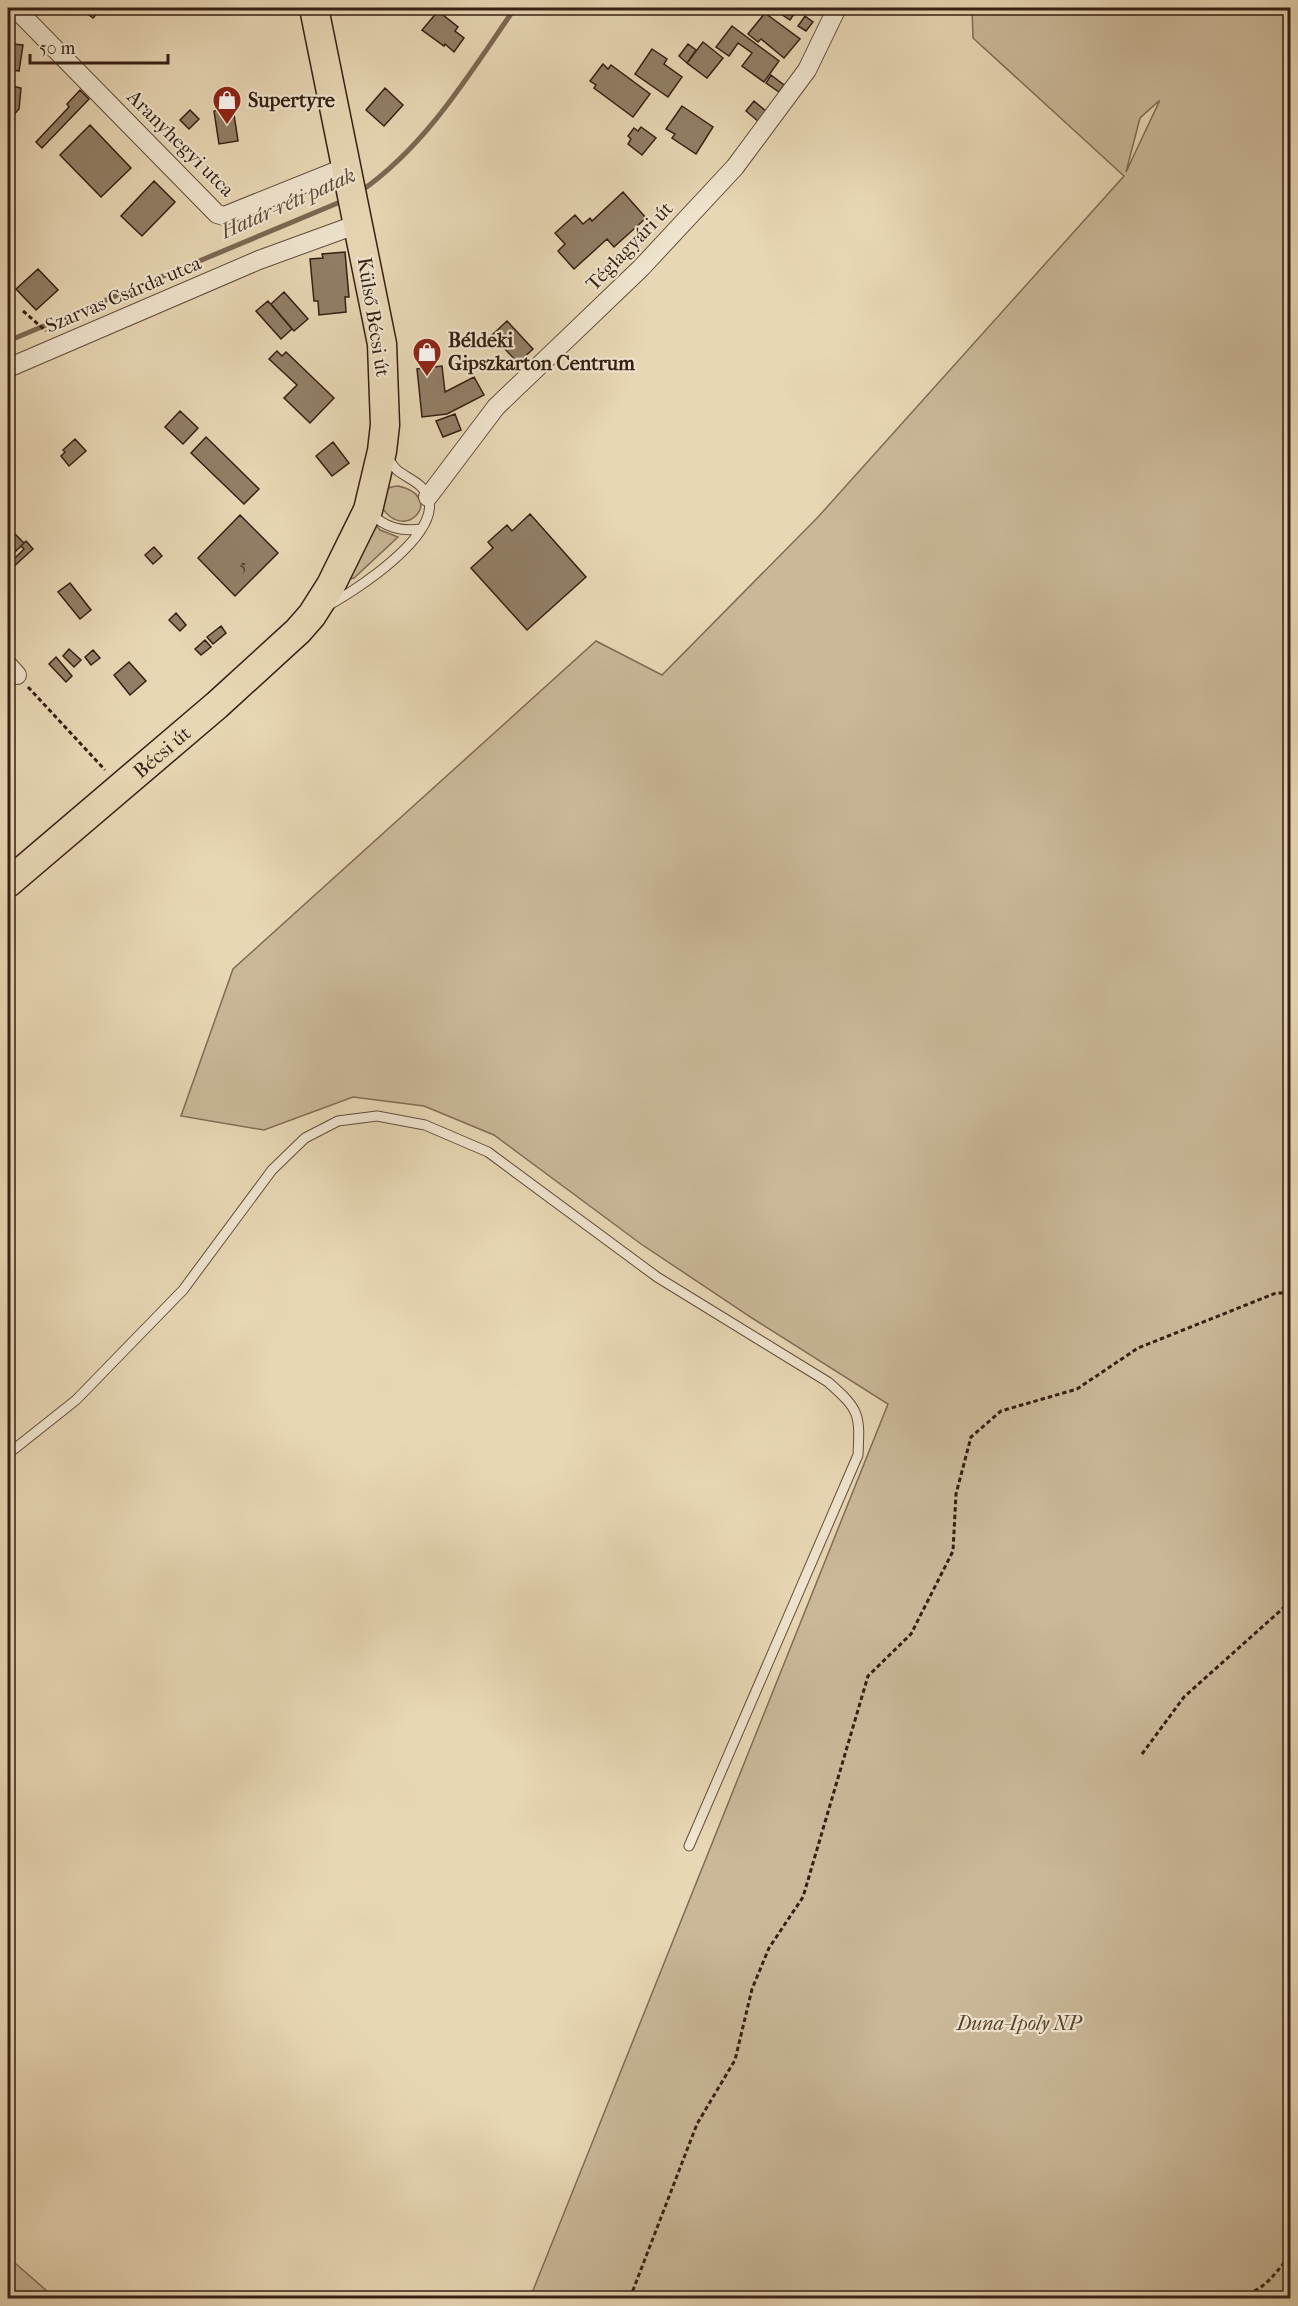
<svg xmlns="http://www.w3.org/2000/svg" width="1298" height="2306" font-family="'IM FELL French Canon',serif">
<rect width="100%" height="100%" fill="#e8d7b5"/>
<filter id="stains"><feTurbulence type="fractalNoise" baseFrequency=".00333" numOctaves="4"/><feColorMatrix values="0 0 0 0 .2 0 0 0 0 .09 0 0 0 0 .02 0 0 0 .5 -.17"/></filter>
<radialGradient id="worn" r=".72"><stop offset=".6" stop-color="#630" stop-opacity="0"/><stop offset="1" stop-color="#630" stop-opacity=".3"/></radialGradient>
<!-- green -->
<path fill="#cab899" stroke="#806c56" stroke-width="1.5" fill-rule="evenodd" d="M 972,8 L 1290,8 L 1290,2298 L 530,2298 L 888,1404 L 752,1318 L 641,1244 L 494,1135 L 424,1106 L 353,1097 L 264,1130 L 181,1116 L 233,969 L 596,641 L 662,675 L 818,517 L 1124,176 L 973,38 ZM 1159,101 L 1159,102 L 1126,172 L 1140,118 Z
M 398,486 C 448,497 403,547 380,504 C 383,492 384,487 398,486 Z
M 375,524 L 380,530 L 398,537 L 354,578 L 350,579 L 349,576 Z
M 8,2257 L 55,2298 L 8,2298 Z"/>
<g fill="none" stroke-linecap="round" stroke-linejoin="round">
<!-- stream -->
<path stroke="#7c6853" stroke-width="5" d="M 361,191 C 427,145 470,73 515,8
M 8,341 L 345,200"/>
</g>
<!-- building -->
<path fill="#927f67" stroke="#351f13" stroke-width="1.5" d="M 80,8 L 102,8 L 93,18 Z
M 781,8 L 798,8 L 790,20 L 778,12 Z
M 438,11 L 458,27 L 455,31 L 464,38 L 454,52 L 445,44 L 444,46 L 422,30 Z
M 765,13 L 800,39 L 784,58 L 761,39 L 758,42 L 748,34 Z
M 805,16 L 813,22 L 806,31 L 798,26 Z
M 732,26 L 779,61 L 764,82 L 742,66 L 752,53 L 738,43 L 729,56 L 716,47 Z
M 703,42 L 723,58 L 707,78 L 687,63 Z
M 12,44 L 23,45 L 19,71 L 8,69 Z
M 688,44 L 696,50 L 687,63 L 679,56 Z
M 652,49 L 667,59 L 664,64 L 682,77 L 668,97 L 635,74 Z
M 603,64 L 608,69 L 611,65 L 650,94 L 633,117 L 594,88 L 596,85 L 590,81 Z
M 771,75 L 784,85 L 779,92 L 766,83 Z
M 8,85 L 21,88 L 19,109 L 8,121 Z
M 385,88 L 403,105 L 384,126 L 366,110 Z
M 80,90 L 89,99 L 42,148 L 36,142 L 69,107 L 67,104 Z
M 754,101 L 767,112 L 759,122 L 746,111 Z
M 682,106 L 713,127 L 696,154 L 672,138 L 675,134 L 666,129 Z
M 233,108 L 238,141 L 219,144 L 214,111 Z
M 190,110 L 199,119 L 189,129 L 180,120 Z
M 90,125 L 131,168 L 101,197 L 60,155 Z
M 641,127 L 656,138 L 642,155 L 628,144 L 631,139 L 628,136 L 634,128 L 638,131 Z
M 154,181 L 175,202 L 142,236 L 121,216 Z
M 623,192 L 646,218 L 614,247 L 607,239 L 574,269 L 558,251 L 565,244 L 555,233 L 575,215 L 583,224 L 590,218 L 592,221 Z
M 345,252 L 349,297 L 345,297 L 346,312 L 319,315 L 318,301 L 314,301 L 310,259 L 323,258 L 322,254 Z
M 38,269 L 58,290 L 36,310 L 16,289 Z
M 284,292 L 308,319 L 294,331 L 271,304 Z
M 268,301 L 292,329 L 281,339 L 256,311 Z
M 507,321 L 533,349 L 518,363 L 492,335 Z
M 277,351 L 282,356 L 286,352 L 334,398 L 310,423 L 284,398 L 297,385 L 269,359 Z
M 442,366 L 445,392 L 474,377 L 484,395 L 447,414 L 422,417 L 417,369 Z
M 180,411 L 198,428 L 183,444 L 165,427 Z
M 455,414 L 461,430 L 443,437 L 436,421 Z
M 206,437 L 259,489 L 244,504 L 191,453 Z
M 75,439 L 86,451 L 69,466 L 61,456 L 65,452 L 63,450 Z
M 333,442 L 349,463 L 332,476 L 316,456 Z
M 530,514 L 586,577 L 527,630 L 471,568 L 493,548 L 488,542 L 507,525 L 512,531 Z
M 240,515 L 278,553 L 235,596 L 198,558 Z
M 10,529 L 24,543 L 14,553 L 8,546 L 8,531 Z
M 26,541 L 33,549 L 11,569 L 8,565 L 24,549 L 21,546 Z
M 154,547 L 162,556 L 153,564 L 145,555 Z
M 70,583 L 91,610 L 80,619 L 58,592 Z
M 176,613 L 186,625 L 180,631 L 169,620 Z
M 221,626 L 226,633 L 213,644 L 207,637 Z
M 205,640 L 211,647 L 201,655 L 195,649 Z
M 69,649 L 81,660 L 74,667 L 63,656 Z
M 93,650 L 100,658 L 91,665 L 85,657 Z
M 56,657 L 72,676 L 66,682 L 49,664 Z
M 129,662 L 146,681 L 130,695 L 114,675 Z"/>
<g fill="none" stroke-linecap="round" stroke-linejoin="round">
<!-- lane casing -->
<g stroke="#624d3c" stroke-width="11">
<path id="lane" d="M 372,514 C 384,527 402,532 420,529
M 327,606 C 355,591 442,535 428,497 C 423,483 408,479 397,470 C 393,466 389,460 386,456
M 8,1454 L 76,1400 L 183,1290 L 272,1170 L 305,1138 L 338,1121 L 377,1116 L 425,1125 L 488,1152 L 657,1277 L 828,1382 C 860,1410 860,1414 858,1455 L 689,1846"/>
</g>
<!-- street casing -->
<g stroke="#624d3c" stroke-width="20">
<path id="street" d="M 15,8 L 217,214 L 224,216 L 346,167
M 8,368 L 259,260 L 358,224
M 428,497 L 496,407 L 641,268 L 735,167 L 807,70 L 837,8
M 8,665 L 17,675"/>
</g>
<!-- primary casing -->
<g stroke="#351f13" stroke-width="31">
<g id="primary">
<path id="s1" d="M 8,883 L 217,705 L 298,631 L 312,615 L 331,585 L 368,510 L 382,451 L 385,425 L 382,344 L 314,8"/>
</g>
</g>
<!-- path -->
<path stroke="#351f13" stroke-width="3" stroke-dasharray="4.5 3" stroke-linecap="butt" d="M 23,311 L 46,331
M 28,687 L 105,770
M 1142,1754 L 1184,1697 L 1290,1602
M 630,2298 L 697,2124 L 735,2060 L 752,1989 L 769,1948 L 803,1897 L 868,1676 L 911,1634 L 953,1551 L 956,1494 L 971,1437 L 1001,1411 L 1077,1389 L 1138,1348 L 1276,1293 L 1290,1293
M 1233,2298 C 1265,2291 1270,2279 1290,2256"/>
<!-- lane -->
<use href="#lane" stroke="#f0e5cf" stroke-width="9"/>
<!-- street -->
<use href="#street" stroke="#f0e5cf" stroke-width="18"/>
<!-- primary -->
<use href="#primary" stroke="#e8d7b5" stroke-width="28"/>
</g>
<!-- icons -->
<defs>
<g id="shop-pin" transform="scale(1.5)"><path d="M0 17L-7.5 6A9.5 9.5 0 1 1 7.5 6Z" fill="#8f2418" stroke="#f0e5cf"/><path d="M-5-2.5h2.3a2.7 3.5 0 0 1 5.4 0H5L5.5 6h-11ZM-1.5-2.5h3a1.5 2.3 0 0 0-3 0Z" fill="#fff"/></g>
</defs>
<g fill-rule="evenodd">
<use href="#shop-pin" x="227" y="100"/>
<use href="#shop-pin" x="427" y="352"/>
</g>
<g text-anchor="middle" stroke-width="4.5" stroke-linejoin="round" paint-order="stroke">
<!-- number labels -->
<g font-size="16" fill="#4c3728">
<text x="243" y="571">5</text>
</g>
<!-- poi labels -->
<g font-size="20" font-weight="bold" fill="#351f13" stroke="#f0e5cf" text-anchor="start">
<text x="248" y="107">Supertyre</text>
<text x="448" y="347">Béldeki<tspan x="448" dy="23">Gipszkarton Centrum</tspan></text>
</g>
<!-- street labels -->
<g font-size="20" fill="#351f13" stroke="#f0e5cf">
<text transform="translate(181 143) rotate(45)" y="7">Aranyhegyi utca</text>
<text transform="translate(629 246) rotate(-46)" y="7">Téglagyári út</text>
<text transform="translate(123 294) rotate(-23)" y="7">Szarvas Csárda utca</text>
<text transform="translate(374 317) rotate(81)" y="7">Külső Bécsi út</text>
<text dy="7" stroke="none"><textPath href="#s1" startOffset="202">Bécsi út</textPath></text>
</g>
<!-- park labels -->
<g font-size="20" font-style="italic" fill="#5a4534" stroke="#f0e5cf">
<text x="1019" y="2030">Duna-Ipoly NP</text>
</g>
<!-- water labels -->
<g font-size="21" font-style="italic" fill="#5e4938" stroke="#f0e5cf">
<text transform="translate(288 203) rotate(-24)" y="7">Határ-réti patak</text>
</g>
</g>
<!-- margin -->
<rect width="1298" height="2306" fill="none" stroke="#e8d7b5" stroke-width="30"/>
<rect x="9" y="9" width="1280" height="2288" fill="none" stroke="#351f13" stroke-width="3"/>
<rect x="15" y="15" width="1268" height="2276" fill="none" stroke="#351f13" stroke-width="1.5"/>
<!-- scale -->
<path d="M30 54v9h138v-9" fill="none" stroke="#351f13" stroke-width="3"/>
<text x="39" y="54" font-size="18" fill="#351f13" stroke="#f0e5cf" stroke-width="4.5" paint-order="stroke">50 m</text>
<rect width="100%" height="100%" filter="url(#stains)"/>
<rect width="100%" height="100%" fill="url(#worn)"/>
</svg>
